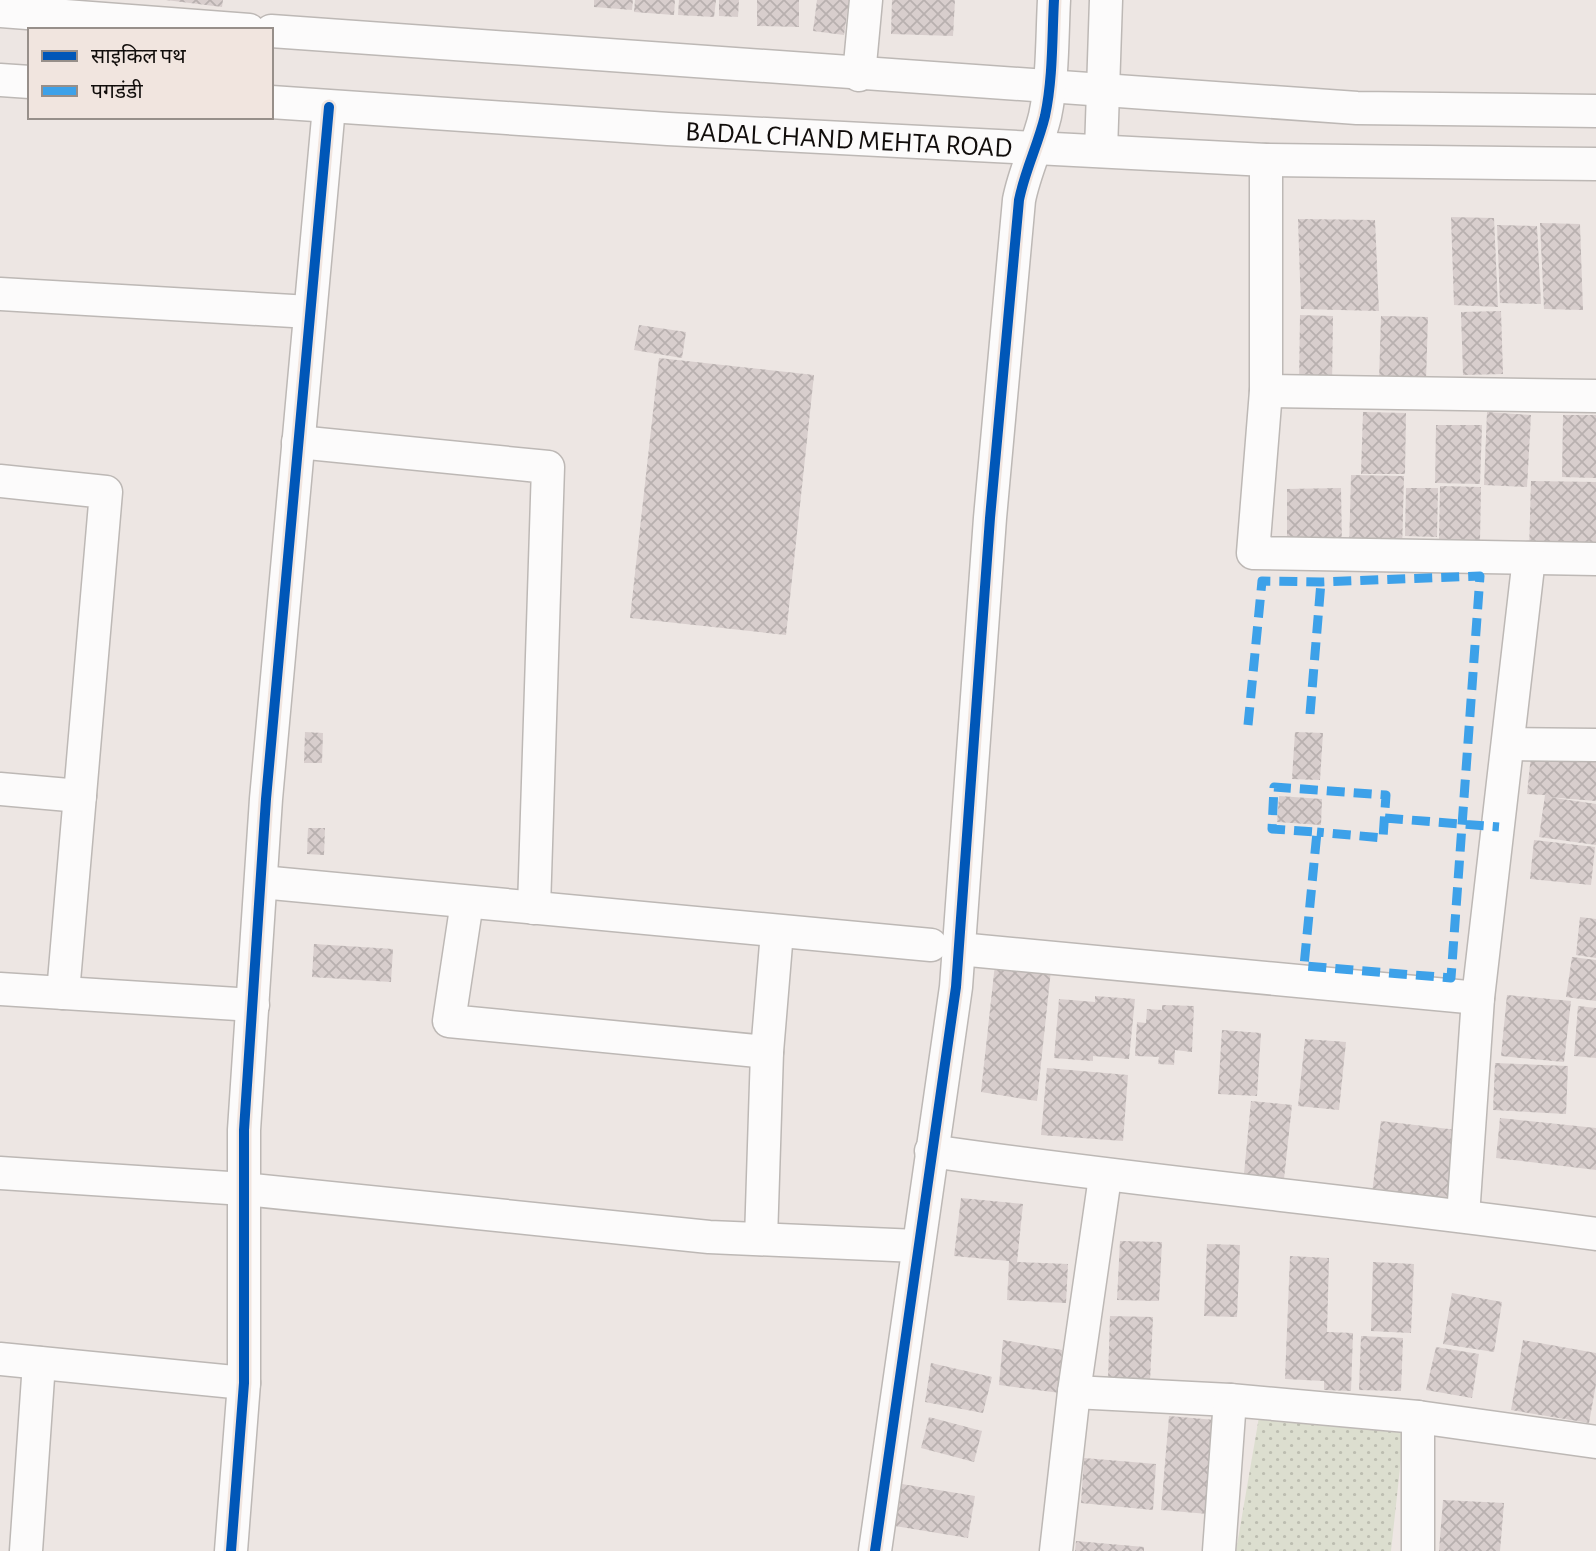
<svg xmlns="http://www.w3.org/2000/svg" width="1596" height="1551" font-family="'Alegreya Sans','Noto Sans Devanagari',sans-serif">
<defs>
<pattern id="park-dots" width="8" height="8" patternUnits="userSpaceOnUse" patternTransform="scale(1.75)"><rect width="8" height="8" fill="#dcdecf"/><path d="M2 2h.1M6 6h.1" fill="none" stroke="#bcbdb0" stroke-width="1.8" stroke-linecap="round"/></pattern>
<pattern id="building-cross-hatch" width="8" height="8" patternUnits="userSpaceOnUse" patternTransform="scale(1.75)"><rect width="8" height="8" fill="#d8cecd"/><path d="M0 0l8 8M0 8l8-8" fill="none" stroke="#b8b0af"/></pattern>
</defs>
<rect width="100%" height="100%" fill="#ede6e3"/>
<!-- park -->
<path fill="url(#park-dots)" d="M 1259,1417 L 1404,1431 L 1391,1551 L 1236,1551 Z"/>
<!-- building -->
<path fill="url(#building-cross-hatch)" d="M 166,0 L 223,0 L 222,7 Z
M 594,0 L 633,0 L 632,10 L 594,7 Z
M 635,0 L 675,0 L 674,15 L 634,12 Z
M 679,0 L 716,0 L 714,17 L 678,15 Z
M 719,0 L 739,0 L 738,17 L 719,16 Z
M 757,0 L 799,0 L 799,27 L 757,26 Z
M 817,0 L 849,0 L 844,35 L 813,31 Z
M 892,0 L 955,0 L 953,36 L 891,34 Z
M 1451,217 L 1494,218 L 1498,307 L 1454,305 Z
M 1298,219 L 1375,220 L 1379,311 L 1301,309 Z
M 1540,223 L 1580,224 L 1583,310 L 1544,309 Z
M 1497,225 L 1537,226 L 1541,304 L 1500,303 Z
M 1501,311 L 1503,374 L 1463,375 L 1461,312 Z
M 1300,315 L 1333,316 L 1332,386 L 1299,385 Z
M 1381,316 L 1428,317 L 1426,381 L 1379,380 Z
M 639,325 L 686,332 L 682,358 L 634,350 Z
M 659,358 L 814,375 L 786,635 L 630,618 Z
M 1363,412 L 1406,413 L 1405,474 L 1361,474 Z
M 1487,412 L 1531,415 L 1527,487 L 1484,485 Z
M 1563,415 L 1596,415 L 1596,478 L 1562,477 Z
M 1436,425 L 1482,425 L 1480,484 L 1435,483 Z
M 1351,475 L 1404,476 L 1402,552 L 1349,550 Z
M 1531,481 L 1596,482 L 1596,554 L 1529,552 Z
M 1440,486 L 1481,487 L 1480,541 L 1439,540 Z
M 1341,488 L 1342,549 L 1287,549 L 1287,489 Z
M 1406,488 L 1438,488 L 1437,537 L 1405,536 Z
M 305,732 L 323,733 L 322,763 L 304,763 Z
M 1295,732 L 1323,733 L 1320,780 L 1292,779 Z
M 1531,755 L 1596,762 L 1596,801 L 1548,797 L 1596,804 L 1596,845 L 1539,837 L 1545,795 L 1527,794 Z
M 1279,796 L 1322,799 L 1321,825 L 1277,822 Z
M 308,828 L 325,828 L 324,855 L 307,854 Z
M 1534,840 L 1595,847 L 1591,885 L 1530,879 Z
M 1580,917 L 1596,919 L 1596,958 L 1576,955 Z
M 314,944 L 393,949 L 391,982 L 312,977 Z
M 1572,957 L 1596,960 L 1596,1001 L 1566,997 Z
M 995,964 L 1051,970 L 1037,1101 L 981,1092 Z
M 1507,995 L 1571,1001 L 1564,1062 L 1501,1056 Z
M 1095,996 L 1135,999 L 1129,1059 L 1093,1056 L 1093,1061 L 1054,1058 L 1059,999 L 1095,1002 Z
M 1162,1005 L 1194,1006 L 1192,1052 L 1175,1050 L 1174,1065 L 1158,1064 L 1159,1057 L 1135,1056 L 1137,1022 L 1146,1023 L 1147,1009 L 1162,1010 Z
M 1578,1006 L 1596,1008 L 1596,1058 L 1574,1056 Z
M 1222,1030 L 1261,1033 L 1257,1096 L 1218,1094 Z
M 1305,1039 L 1346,1042 L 1339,1110 L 1298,1106 Z
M 1495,1063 L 1568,1066 L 1566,1114 L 1493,1110 Z
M 1047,1068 L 1128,1075 L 1123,1141 L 1041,1135 Z
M 1251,1101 L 1292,1105 L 1283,1188 L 1243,1184 Z
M 1500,1118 L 1596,1128 L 1596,1170 L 1496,1158 Z
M 1381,1121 L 1466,1131 L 1458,1204 L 1372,1193 Z
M 961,1198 L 1023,1204 L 1017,1262 L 1068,1264 L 1066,1303 L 1007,1300 L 1009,1261 L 954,1256 Z
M 1120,1241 L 1162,1242 L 1159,1301 L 1117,1300 Z
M 1207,1244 L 1240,1245 L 1237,1317 L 1204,1316 Z
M 1290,1256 L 1329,1258 L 1327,1332 L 1353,1333 L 1351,1391 L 1324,1390 L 1324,1381 L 1285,1379 Z
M 1373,1262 L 1414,1264 L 1411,1333 L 1371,1331 Z
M 1452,1293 L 1502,1302 L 1494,1352 L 1443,1344 Z
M 1110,1316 L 1153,1317 L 1150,1381 L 1108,1380 Z
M 1361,1336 L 1403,1338 L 1401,1391 L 1359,1390 Z
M 1003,1340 L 1062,1350 L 1060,1393 L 999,1385 Z
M 1523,1340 L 1596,1353 L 1596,1384 L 1589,1423 L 1511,1410 Z
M 1436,1347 L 1479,1354 L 1472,1398 L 1426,1390 Z
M 931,1363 L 992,1377 L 983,1413 L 925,1402 Z
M 1169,1416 L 1215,1420 L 1208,1514 L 1161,1510 Z
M 929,1417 L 982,1431 L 974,1462 L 921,1448 Z
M 1084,1458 L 1156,1464 L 1153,1510 L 1081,1503 Z
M 902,1484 L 975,1496 L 968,1538 L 895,1526 Z
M 1443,1500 L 1504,1503 L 1500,1551 L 1439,1551 Z
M 1076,1541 L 1144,1547 L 1144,1551 L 1075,1551 Z"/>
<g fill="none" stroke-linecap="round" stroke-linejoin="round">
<!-- minor casing -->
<g stroke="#bdb8b5" stroke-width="35">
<g id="minor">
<path d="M 0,11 L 249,30"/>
<path d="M 271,31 L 1357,108 L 1596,111"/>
<path d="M 859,75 L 866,0"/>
<path d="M 0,80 L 30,82"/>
<path id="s1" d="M 271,102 L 668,129 L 1266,160 L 1596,164"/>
<path d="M 1101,151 L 1106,0"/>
<path d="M 1266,160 L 1266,391 L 1253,553 L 1596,559"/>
<path d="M 0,294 L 310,312"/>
<path d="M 1266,391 L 1596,396"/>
<path d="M 298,442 L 548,467 L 534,908"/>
<path d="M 0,481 L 106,492 L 63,993"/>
<path d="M 1510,744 L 1596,745"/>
<path d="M 0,789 L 80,796"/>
<path d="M 261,882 L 931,945"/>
<path d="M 467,902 L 449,1021 L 767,1052 L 777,932"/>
<path d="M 959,949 L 1478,998"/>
<path d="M 0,989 L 253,1005"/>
<path d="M 931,1151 C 1152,1183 1375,1203 1596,1234"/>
<path d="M 0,1173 L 244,1189 L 709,1237 L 917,1246"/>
<path d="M 1463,1216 L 1478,998 L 1529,558"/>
<path d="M 761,1239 L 767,1052"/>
<path d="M 0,1359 L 244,1383"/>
<path d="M 1074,1392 L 1230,1400 L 1418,1417 L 1596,1442"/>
<path d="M 26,1551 L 39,1363"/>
<path d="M 231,1551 L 244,1383 L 244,1130 L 266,799 L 329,107"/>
<path d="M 875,1551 L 956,987 L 990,518 L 1019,200 C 1025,170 1038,145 1045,116 C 1053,78 1052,38 1054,0"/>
<path d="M 1056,1551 L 1074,1392 L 1105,1177"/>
<path d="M 1219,1551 L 1230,1400"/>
<path d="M 1418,1551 L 1418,1417"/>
</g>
</g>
<!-- minor -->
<use href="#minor" stroke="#fcfbfb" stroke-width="32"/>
<!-- quiet -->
<path stroke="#3da1e9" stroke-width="9" stroke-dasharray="18 9" stroke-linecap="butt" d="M 1310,714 L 1321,582
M 1248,725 L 1262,581 L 1321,582 L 1480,576 L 1451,978 L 1304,966 L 1317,832 L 1272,829 L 1274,787 L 1386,795 L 1383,838 L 1317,832
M 1385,818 L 1499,827"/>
<!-- cycleway casing -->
<g stroke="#f1e5df" stroke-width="15">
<path id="cycleway" d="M 231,1551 L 244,1383 L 244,1130 L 266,799 L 329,107
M 875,1551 L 956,987 L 990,518 L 1019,200 C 1025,170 1038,145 1045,116 C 1053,78 1052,38 1054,0"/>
</g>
<!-- cycleway -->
<use href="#cycleway" stroke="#0057b8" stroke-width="10"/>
</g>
<g text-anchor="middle" stroke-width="5" stroke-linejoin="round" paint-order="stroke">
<!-- street labels -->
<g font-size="28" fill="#110d0b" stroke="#f1e5df">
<text dy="10" stroke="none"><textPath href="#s1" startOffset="579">BADAL CHAND MEHTA ROAD</textPath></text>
</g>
</g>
<!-- legend -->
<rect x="28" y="28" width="245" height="91" fill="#f1e5df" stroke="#978f8a" stroke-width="2"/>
<rect x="42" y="51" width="35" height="10" fill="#0057b8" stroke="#978f8a" stroke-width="2"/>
<text x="91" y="63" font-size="21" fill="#110d0b">साइकिल पथ</text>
<rect x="42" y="86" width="35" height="10" fill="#3da1e9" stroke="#978f8a" stroke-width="2"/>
<text x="91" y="98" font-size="21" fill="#110d0b">पगडंडी</text>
</svg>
